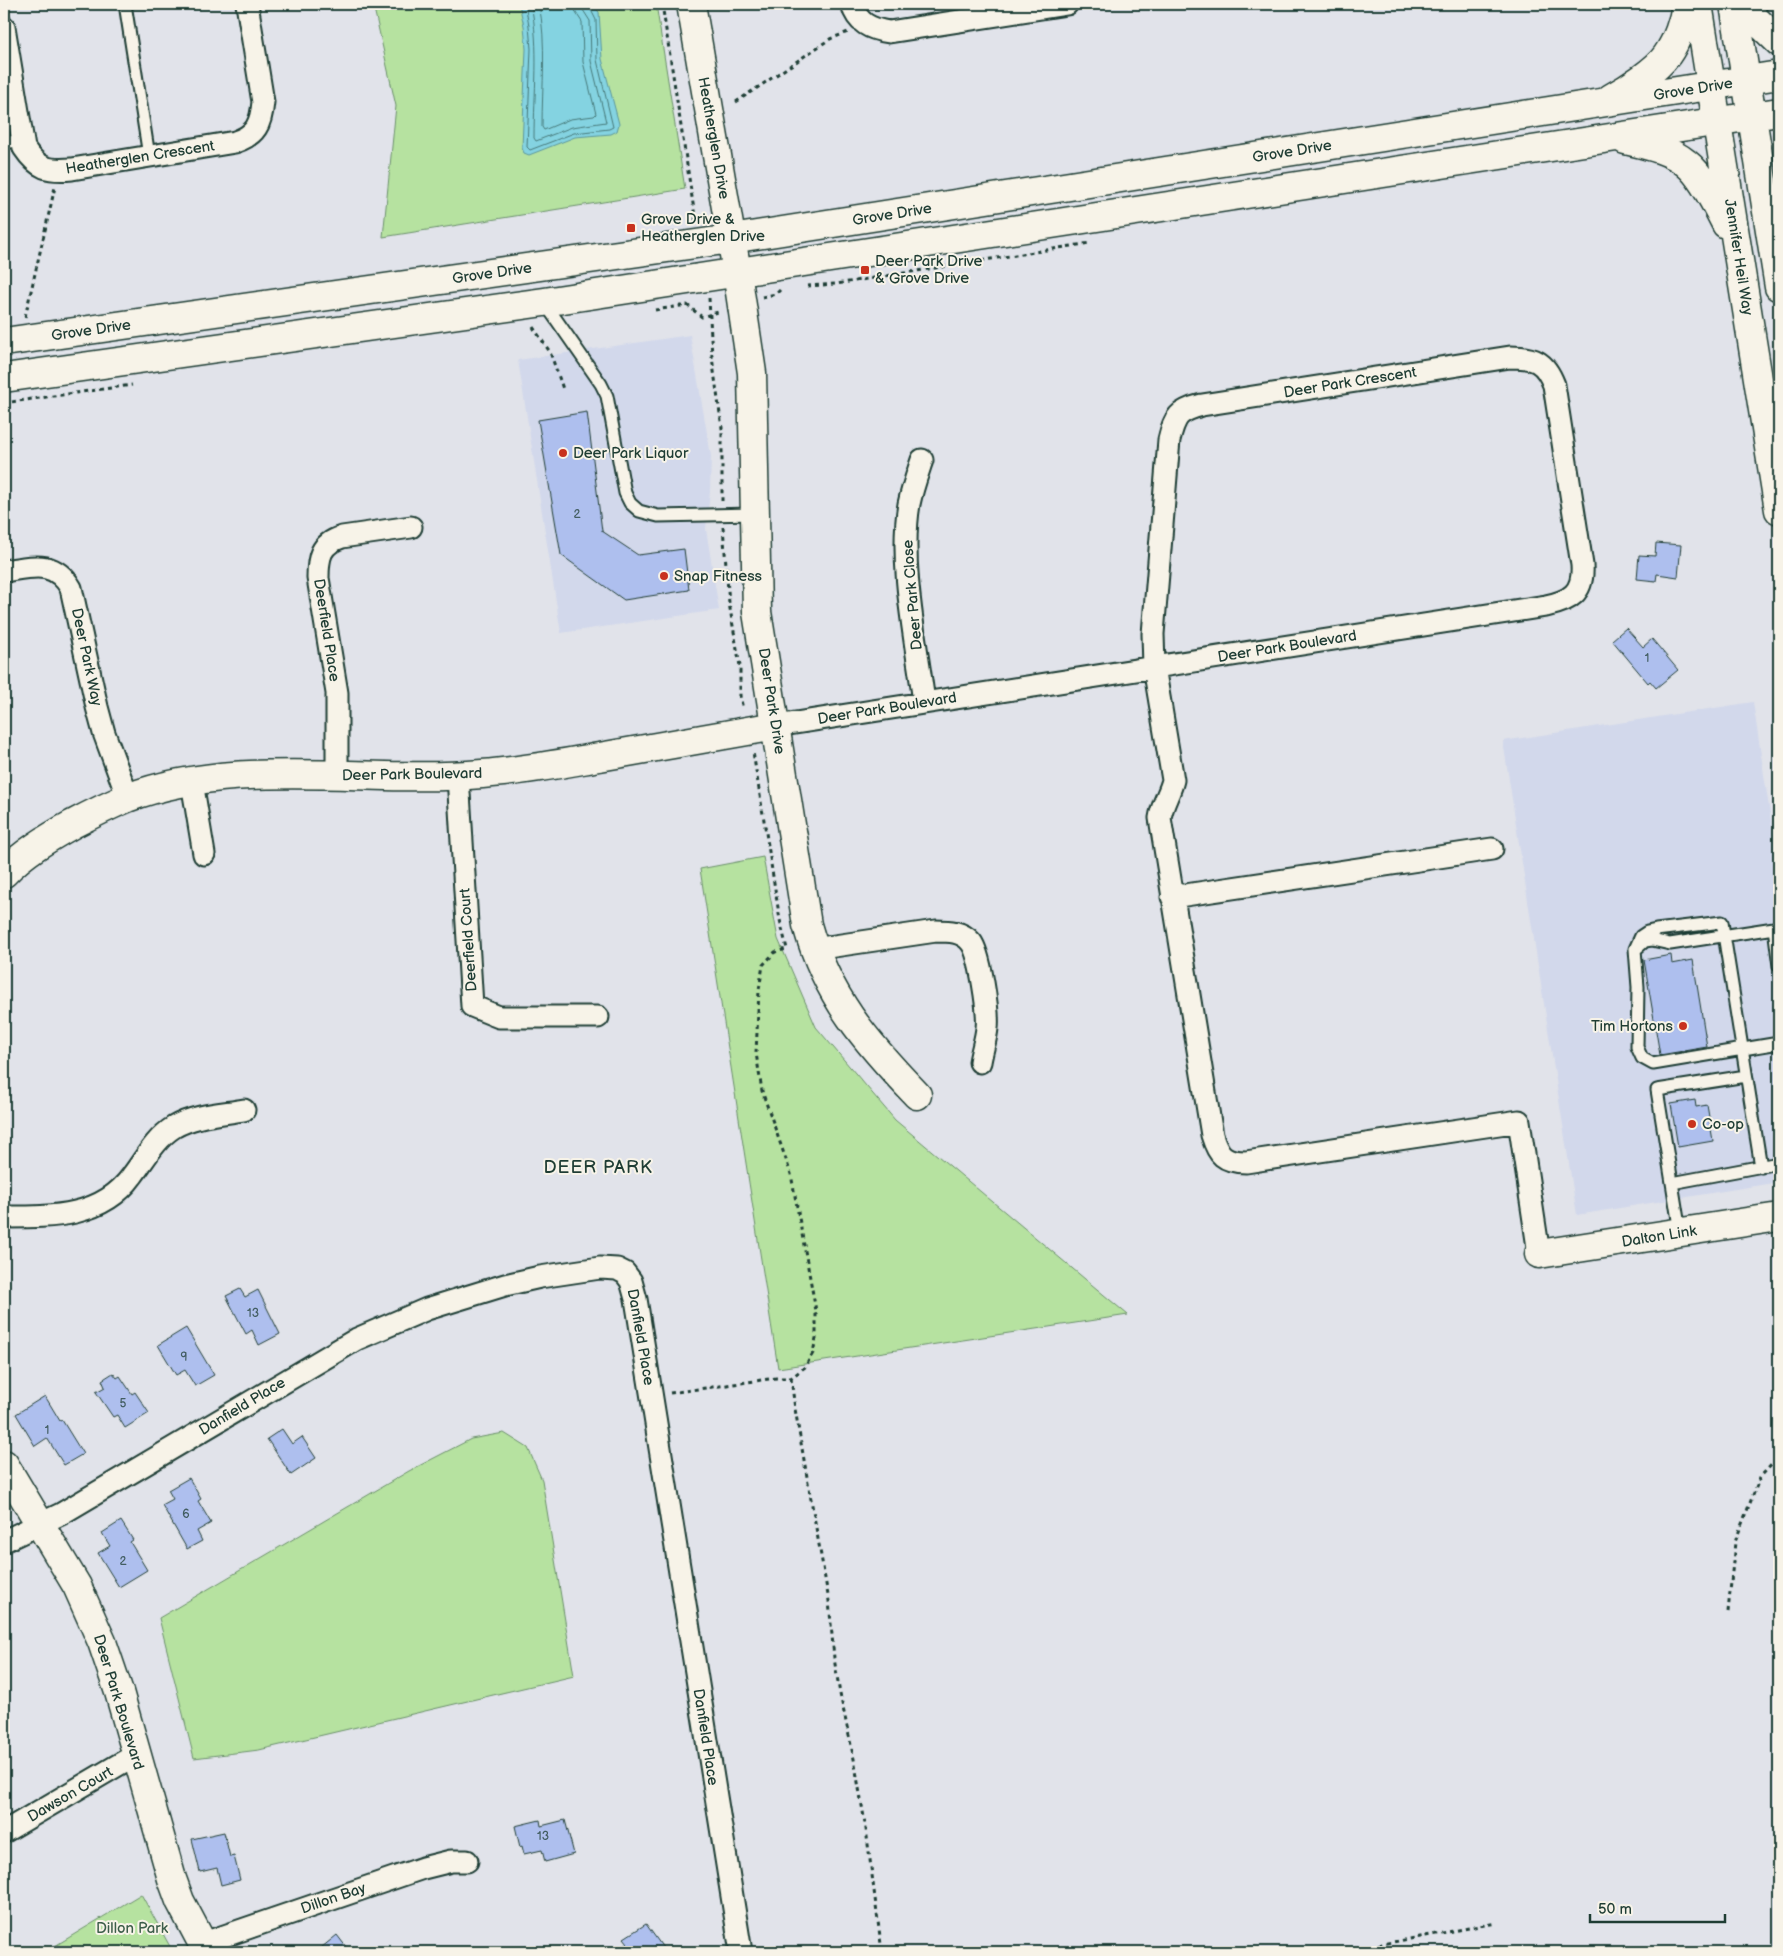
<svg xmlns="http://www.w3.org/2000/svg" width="1783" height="1956" font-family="'Balsamiq Sans',sans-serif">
<rect width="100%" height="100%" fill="#e1e3ea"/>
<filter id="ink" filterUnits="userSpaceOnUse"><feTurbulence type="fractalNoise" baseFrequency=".02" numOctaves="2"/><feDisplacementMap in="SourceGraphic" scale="10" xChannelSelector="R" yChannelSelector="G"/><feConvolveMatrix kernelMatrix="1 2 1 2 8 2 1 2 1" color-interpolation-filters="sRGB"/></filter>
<g filter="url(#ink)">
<!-- built -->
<path fill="#d2d8eb" d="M 690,335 L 711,456 L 710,492 L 706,529 L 719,610 L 561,633 L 518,360 Z
M 1753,702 L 1779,873 L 1779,1182 L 1577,1215 L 1503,741 Z"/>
<!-- green -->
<path fill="#b6e2a0" stroke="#6a906a" d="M 373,4 L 656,4 L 685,189 L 383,237 L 396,106 Z
M 763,857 L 778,939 L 816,1027 L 895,1120 L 1128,1315 L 778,1368 L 700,869 Z
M 504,1433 L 528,1448 L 542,1480 L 574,1676 L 259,1750 L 194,1758 L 159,1618 L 409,1471 L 471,1439 Z
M 141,1894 L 173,1952 L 45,1952 Z"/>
<!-- water -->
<path fill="#84d3e1" stroke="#5c979c" d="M 519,4 L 586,4 L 593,6 L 599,12 L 602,59 L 619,124 L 617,131 L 611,134 L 575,137 L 529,155 L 524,153 L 522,148 L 526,49 L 524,26 Z"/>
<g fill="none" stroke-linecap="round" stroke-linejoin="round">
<!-- shore -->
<path stroke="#477979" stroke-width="1" d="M 525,4 L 529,26 L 531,49 L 527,147 L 530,150 L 574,133 L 609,129 L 613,127 L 597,60 L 596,20 L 588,4
M 531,4 C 540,48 534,93 534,138 L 536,141 L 572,127 L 606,122 L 591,61 L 590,21 L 583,10 L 582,4
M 539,4 C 547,44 542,86 542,127 L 544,130 L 570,119 L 594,116 L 596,114 L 583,62 L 582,22 L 576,13 L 574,4"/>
</g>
<!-- building -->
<path fill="#aebfee" stroke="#1f3d34" d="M 587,412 L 602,531 L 638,555 L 684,549 L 689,590 L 624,600 L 561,555 L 538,420 Z
M 1656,543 L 1681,545 L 1678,577 L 1657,574 L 1656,581 L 1637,579 L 1639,555 L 1655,556 Z
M 1626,628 L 1643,647 L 1652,639 L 1678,670 L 1656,688 L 1650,681 L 1648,683 L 1612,640 Z
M 1671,955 L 1672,964 L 1693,960 L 1707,1047 L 1660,1055 L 1644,960 Z
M 1695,1100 L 1696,1107 L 1707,1105 L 1713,1141 L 1678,1147 L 1671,1104 Z
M 240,1289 L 245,1297 L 258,1290 L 280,1334 L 259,1345 L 252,1330 L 246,1334 L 226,1296 Z
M 186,1328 L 214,1375 L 195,1386 L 185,1370 L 176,1375 L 158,1345 Z
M 113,1373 L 117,1378 L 120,1376 L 132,1394 L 135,1392 L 149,1413 L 125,1428 L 117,1415 L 113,1417 L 96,1392 L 105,1387 L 102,1380 Z
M 45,1396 L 60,1421 L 62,1420 L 83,1454 L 64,1465 L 47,1438 L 35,1446 L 16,1414 Z
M 282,1429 L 292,1444 L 302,1437 L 316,1458 L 291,1475 L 267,1439 Z
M 189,1478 L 201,1499 L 198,1501 L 211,1523 L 197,1531 L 202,1541 L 187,1549 L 162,1505 L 173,1499 L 168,1490 Z
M 121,1521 L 133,1540 L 130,1542 L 147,1570 L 119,1587 L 98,1553 L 110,1546 L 102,1533 Z
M 540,1820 L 541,1826 L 565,1820 L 574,1854 L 545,1862 L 542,1850 L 524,1854 L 522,1846 L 520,1847 L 515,1826 Z
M 224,1832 L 230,1857 L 234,1856 L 240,1880 L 221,1885 L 217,1868 L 200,1872 L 192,1839 Z
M 646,1924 L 666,1952 L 613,1952 L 628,1943 L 624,1938 Z
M 337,1935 L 350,1952 L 316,1952 Z"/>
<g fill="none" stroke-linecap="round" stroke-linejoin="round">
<!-- service casing -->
<g stroke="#1f3d34" stroke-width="15">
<path id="service" d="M 125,4 L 149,156
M 4,143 L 22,140
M 544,302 L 601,384 L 607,396 L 625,493 L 630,503 L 639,511 L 658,516 L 754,514
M 1637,948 L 1645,941 L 1652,940 L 1670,944 L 1774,928 L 1779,966
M 1761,1167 L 1722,922 L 1656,930 L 1647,932 L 1641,936 L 1635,949 L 1638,987 L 1637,1047 L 1642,1058 L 1653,1064 L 1779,1043
M 1672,1183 L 1779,1163
M 1680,1232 L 1657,1090 L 1746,1076"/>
</g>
<!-- minor casing -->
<g stroke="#1f3d34" stroke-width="25">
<path id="minor" d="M 852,4 C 857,23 870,29 889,32 L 1067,4
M 4,27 L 24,148 C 38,169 48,171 72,169 L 235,142 C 256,135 261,124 263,102 L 247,4
M 922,460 C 917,475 912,489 909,504 C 899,564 916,641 924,702
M 4,571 C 32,567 54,559 71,588 L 97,707 L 104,733 L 128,798
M 776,726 L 1546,606 C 1570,601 1584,593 1582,565 L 1554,385 C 1545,361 1534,357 1510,357 L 1202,405 C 1178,411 1175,416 1169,440 L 1153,634 L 1154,667 L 1173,780 C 1170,793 1162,804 1160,818 L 1212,1135 C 1218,1155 1224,1162 1246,1162 L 1519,1121 L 1539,1254
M 337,775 L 337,693 L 318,578 C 318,557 320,544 342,537 L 411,527
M 458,776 L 472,1006 L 499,1017 L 598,1017
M 192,782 L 204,854
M 1172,897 L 1492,849
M 814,949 L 936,931 C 949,931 962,931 971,942 C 980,953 989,1012 987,1028 C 986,1039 982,1050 980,1062
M 4,1217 C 50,1217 102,1218 132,1176 C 145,1159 155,1139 174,1127 C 194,1115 221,1114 244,1110
M 4,1541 L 61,1514 L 357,1339 L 427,1309 L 505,1285 L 540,1277 L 600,1268 L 617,1269 L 625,1273 L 631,1281 L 636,1299 L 741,1952
M 4,1832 L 135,1755
M 201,1944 L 423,1868 L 451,1861 L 467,1861"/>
</g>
<!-- tertiary casing -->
<g stroke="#1f3d34" stroke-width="31">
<path id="tertiary" d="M 691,4 L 737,272 L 752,373 L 757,612 L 807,925 C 827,997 866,1042 917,1095
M 4,873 C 23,853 48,838 73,824 C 90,815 108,806 127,798 C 236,756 368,784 482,774 C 524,771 564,763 605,756 C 662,746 719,736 776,726
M 1539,1254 L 1779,1217
M 4,1464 L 77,1586 L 102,1642 L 119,1692 L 172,1879 L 180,1901 L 207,1952"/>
</g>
<!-- secondary casing -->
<g stroke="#1f3d34" stroke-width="31">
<path id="secondary" d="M 1698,4 L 1779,510
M 1734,4 L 1779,287
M 1744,4 L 1754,18 L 1779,42
M 1611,98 C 1627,89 1657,70 1667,55 C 1677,41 1684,21 1686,4
M 1625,140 C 1646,145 1669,149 1686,163 C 1702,175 1717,206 1726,224
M 4,342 L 731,239 L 1779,75
M 4,378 L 544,302 L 1779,112"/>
</g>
<!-- path -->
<path stroke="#1f3d34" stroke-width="3" stroke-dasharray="4 4" stroke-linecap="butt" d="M 662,4 L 696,223
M 736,102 L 830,39 L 848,32
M 807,286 L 836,284 L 1090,243
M 762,297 L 776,294 L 781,289
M 709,298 L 712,357 L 722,428 L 722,501
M 655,310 L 687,305 L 702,317 L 721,311
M 25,317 L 55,187
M 533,327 L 550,352 L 563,389
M 4,403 L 132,385
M 723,527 L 729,603 L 740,666 L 740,696 L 743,709
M 791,1378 L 795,1409 L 829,1601 L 834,1658 L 840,1694 L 854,1759 L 866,1829 L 882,1952
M 670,1393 L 776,1378 L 791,1378 L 805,1367 L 813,1353 L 816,1338 L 816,1311 L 791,1174 L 762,1091 L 756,1053 L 759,990 L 763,965 L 775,952 L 787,949 L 780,920 L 753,752
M 1728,1612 L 1735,1542 L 1760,1477 L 1779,1457
M 1339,1952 L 1496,1923"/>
<!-- service -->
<use href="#service" stroke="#f7f3e8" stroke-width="11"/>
<!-- minor -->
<use href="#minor" stroke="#f7f3e8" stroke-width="21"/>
<!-- tertiary -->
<use href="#tertiary" stroke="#f7f3e8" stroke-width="28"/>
<!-- secondary -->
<use href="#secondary" stroke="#f7f3e8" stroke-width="28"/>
</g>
</g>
<!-- markers -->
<g fill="#c8321e" stroke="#f7f3e8" stroke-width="2">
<rect x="626" y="223" width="10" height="10" rx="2.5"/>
<rect x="860" y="265" width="10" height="10" rx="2.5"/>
<circle cx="563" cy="453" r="5"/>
<circle cx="664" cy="576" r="5"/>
<circle cx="1683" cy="1026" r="5"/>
<circle cx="1692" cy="1124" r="5"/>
</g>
<g text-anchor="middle" stroke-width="4" stroke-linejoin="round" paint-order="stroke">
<!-- number labels -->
<g font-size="12" fill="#435e62">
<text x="577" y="518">2</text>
<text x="1647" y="662">1</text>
<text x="253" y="1317">13</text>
<text x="184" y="1361">9</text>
<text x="123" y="1407">5</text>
<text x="47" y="1434">1</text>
<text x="186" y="1518">6</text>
<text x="123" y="1565">2</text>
<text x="543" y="1840">13</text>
</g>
<!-- street labels -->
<g font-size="15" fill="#1f3d34" stroke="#f7f3e8">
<text transform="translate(1693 89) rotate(-9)" y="5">Grove Drive</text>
<text transform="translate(714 138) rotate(80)" y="5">Heatherglen Drive</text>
<text transform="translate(1292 151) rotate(-9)" y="5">Grove Drive</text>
<text transform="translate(140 157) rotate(-9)" y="5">Heatherglen Crescent</text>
<text transform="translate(892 214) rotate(-9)" y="5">Grove Drive</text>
<text transform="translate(1739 257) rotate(81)" y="5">Jennifer Heil Way</text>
<text transform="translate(492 273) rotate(-8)" y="5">Grove Drive</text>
<text transform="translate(91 330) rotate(-8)" y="5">Grove Drive</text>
<text transform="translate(1350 382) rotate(-9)" y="5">Deer Park Crescent</text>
<text transform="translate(912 595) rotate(-95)" y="5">Deer Park Close</text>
<text transform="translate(327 630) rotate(81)" y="5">Deerfield Place</text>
<text transform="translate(1287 646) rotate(-9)" y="5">Deer Park Boulevard</text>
<text transform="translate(87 657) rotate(78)" y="5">Deer Park Way</text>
<text transform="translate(772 701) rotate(81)" y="5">Deer Park Drive</text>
<text transform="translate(887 708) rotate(-9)" y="5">Deer Park Boulevard</text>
<text transform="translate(412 774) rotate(-1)" y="5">Deer Park Boulevard</text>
<text transform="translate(468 940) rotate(-94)" y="5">Deerfield Court</text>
<text transform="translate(1659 1236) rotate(-9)" y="5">Dalton Link</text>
<text transform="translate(641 1337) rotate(80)" y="5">Danfield Place</text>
<text transform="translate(242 1406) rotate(-31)" y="5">Danfield Place</text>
<text transform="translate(119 1702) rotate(73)" y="5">Deer Park Boulevard</text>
<text transform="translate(706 1737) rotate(81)" y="5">Danfield Place</text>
<text transform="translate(70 1794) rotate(-30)" y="5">Dawson Court</text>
<text transform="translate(333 1898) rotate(-19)" y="5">Dillon Bay</text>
</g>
<!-- poi labels -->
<g font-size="15" fill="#1f3d34" stroke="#f7f3e8" text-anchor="start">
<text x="641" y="224">Grove Drive &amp;<tspan x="641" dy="17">Heatherglen Drive</tspan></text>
<text x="875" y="266">Deer Park Drive<tspan x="875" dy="17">&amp; Grove Drive</tspan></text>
<text x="573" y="458">Deer Park Liquor</text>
<text x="674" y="581">Snap Fitness</text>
<text x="1673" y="1031" text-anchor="end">Tim Hortons</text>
<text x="1702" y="1129">Co-op</text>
</g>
<!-- park labels -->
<g font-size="15" fill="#3d5e4a" stroke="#f7f3e8">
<text x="132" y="1933">Dillon Park</text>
</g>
<!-- quarter labels -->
<g font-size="18" letter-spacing="1" fill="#1f3d34" stroke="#f7f3e8">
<text x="598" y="1173">DEER PARK</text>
</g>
</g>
<!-- margin -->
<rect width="1783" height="1956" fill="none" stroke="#f7f3e8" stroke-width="20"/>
<rect x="10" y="10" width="1763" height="1936" fill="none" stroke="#1f3d34" stroke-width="2" filter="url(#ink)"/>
<!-- scale -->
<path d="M1590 1914v8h135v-8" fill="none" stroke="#1f3d34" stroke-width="2.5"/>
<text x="1598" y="1914" font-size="15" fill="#1f3d34" stroke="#f7f3e8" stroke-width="4" paint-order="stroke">50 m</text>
</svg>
